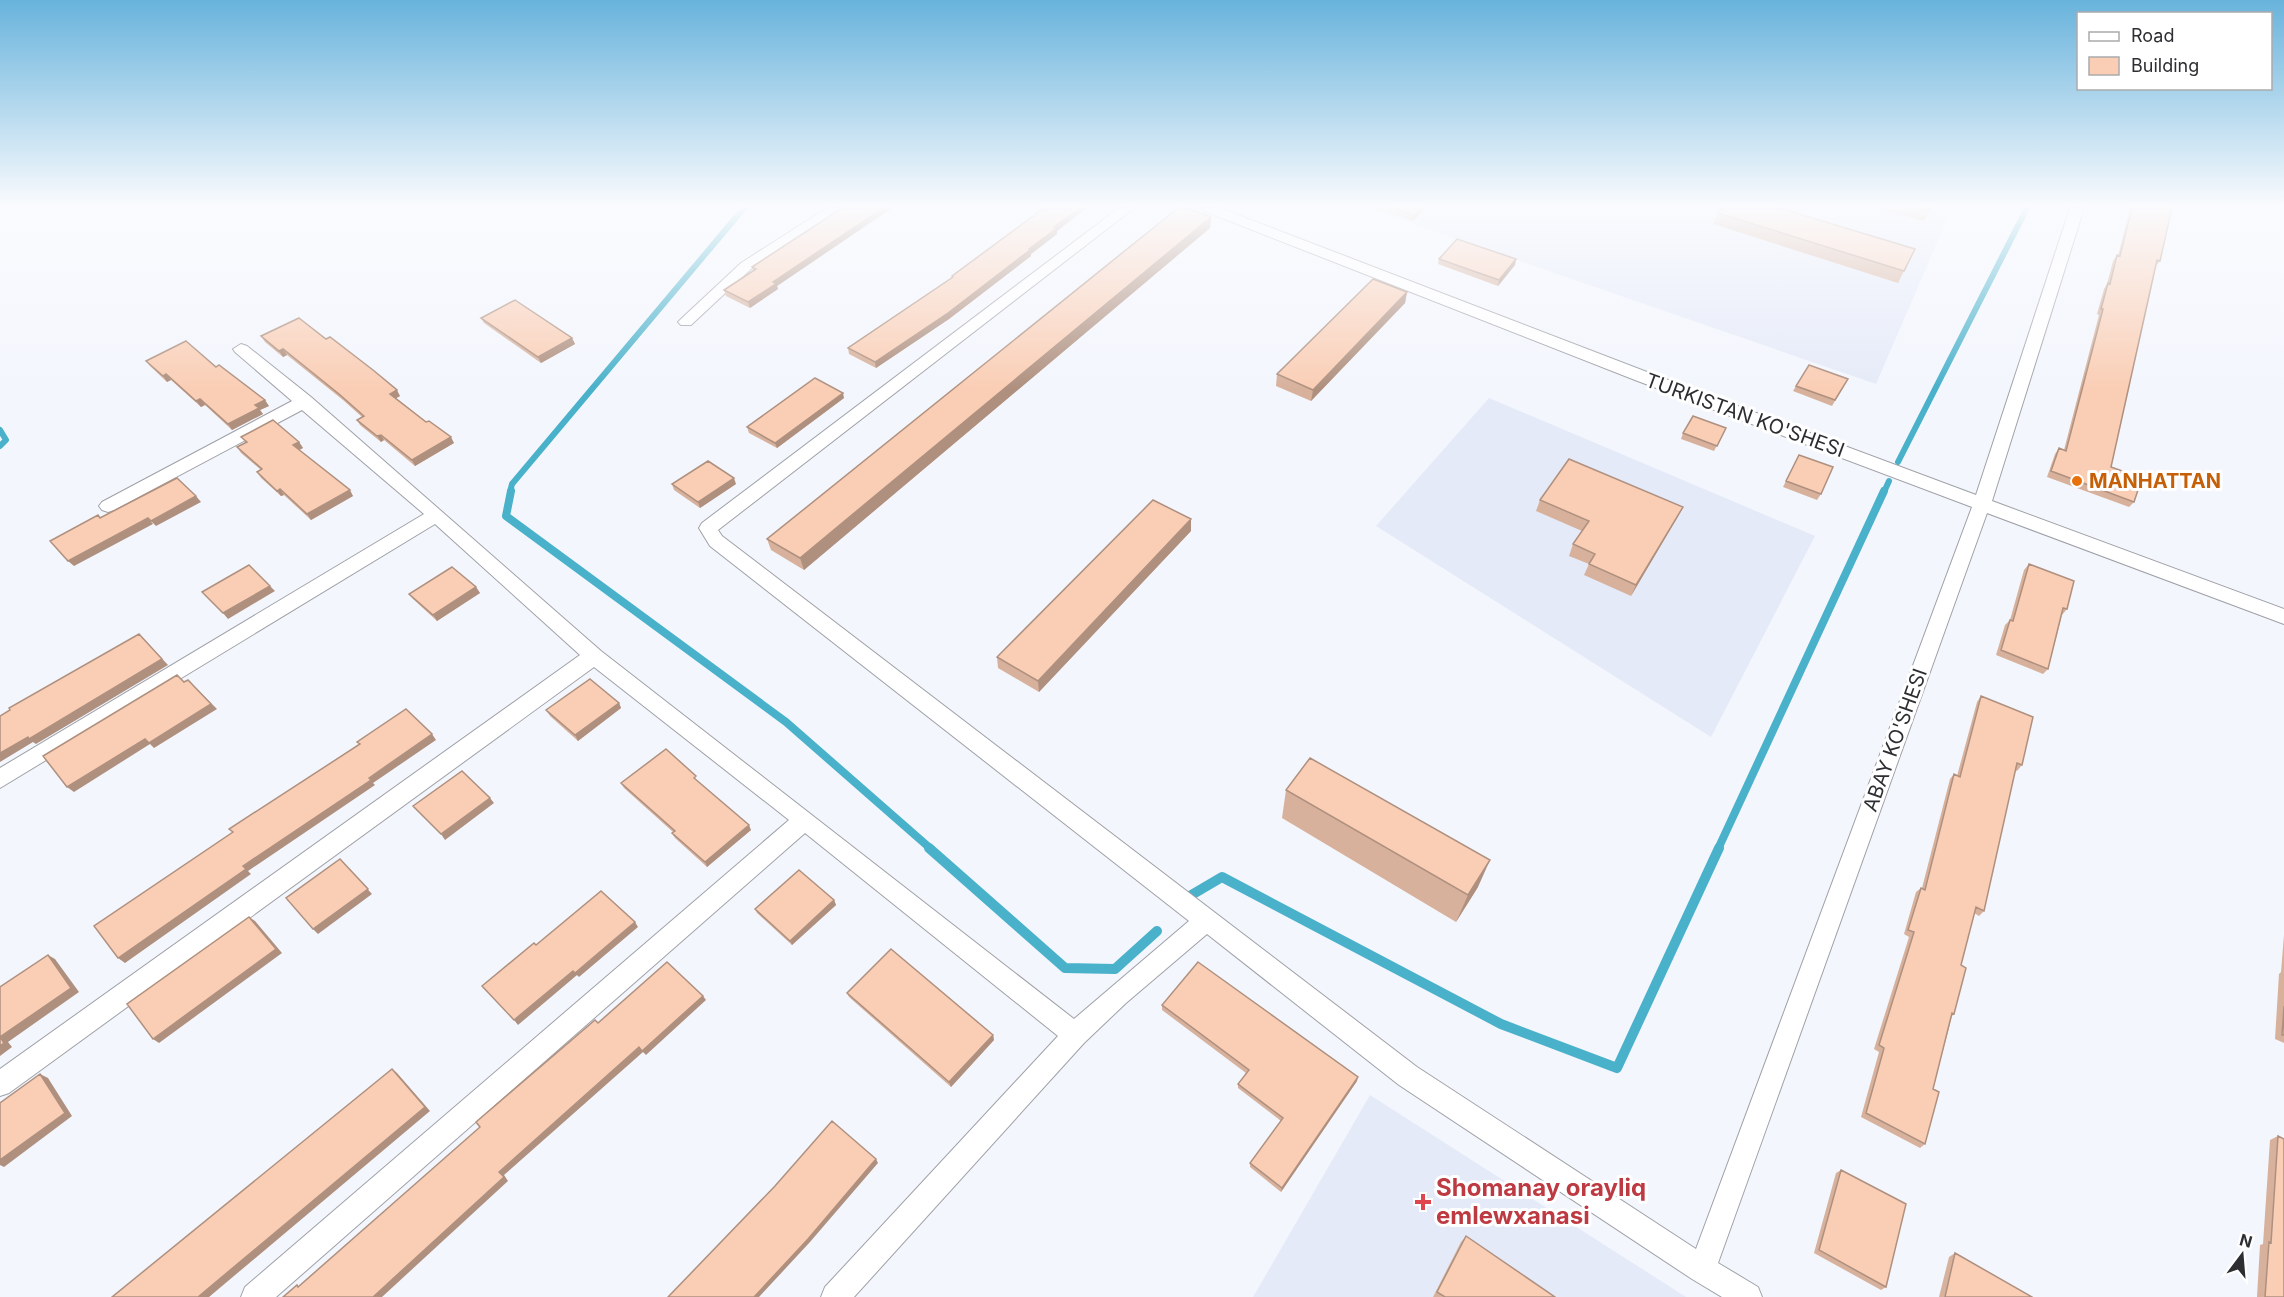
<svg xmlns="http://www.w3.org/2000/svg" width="2284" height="1297" font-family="Inter,sans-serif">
<rect width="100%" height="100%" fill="#f3f6fd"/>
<!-- built -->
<path fill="#e5eaf8" d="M 1366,208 L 1952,208 L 1876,384 Z
M 1489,398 L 1815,536 L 1711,737 L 1376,526 Z
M 1370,1095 L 1686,1297 L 1253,1297 Z"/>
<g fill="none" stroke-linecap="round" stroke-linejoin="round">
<!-- stream-far2 -->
<path stroke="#49b1ca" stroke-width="6" d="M 0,430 L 6,440 L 0,446
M 1898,462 L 2027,208
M 510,492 L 512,484 L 744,208
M 1884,492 L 1889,481"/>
<!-- stream-far1 -->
<path stroke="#49b1ca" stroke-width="8" d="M 511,491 L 506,516 L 786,722 L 931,849
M 1718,849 L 1884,491"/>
<!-- stream -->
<path stroke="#49b1ca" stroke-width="10" d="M 929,848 L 1065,968 L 1115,969 L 1157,931
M 1188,897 L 1222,877 L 1501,1024 L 1617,1068 L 1719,848"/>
<!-- street casing -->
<g stroke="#9fa1a7" stroke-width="2">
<path id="street" d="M 827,208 L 843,208 L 751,269 L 691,325 L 681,325 L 678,322 L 681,319 L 741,263 Z
M 1119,208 L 1134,208 L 718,530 L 722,536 L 1417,1067 L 1696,1249 L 1972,507 L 1635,380 L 1204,211 L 1202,208 L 1220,208 L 1647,372 L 1976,495 L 2070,208 L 2084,208 L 1992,501 L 2284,609 L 2284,624 L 1987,513 L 1718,1263 L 1758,1287 L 1762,1297 L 1722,1297 L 1692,1279 L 1399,1085 L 1207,934 L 1126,1003 L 1084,1043 L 854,1297 L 821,1297 L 825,1287 L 1058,1036 L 805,833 L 276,1297 L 241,1297 L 245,1287 L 789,820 L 594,667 L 9,1093 L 0,1096 L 0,1069 L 580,655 L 435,524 L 0,788 L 0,768 L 424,514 L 302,410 L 114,510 L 108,512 L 102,510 L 99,506 L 102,502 L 292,401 L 235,352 L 233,349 L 241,344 L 247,346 L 311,397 L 601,651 L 1074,1019 L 1189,921 L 710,546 L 699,528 L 702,523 Z"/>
</g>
<!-- street -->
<use href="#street" fill="#fff" fill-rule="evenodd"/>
</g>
<!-- wall -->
<path fill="#d7b19c" d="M 842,208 L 892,208 L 777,286 L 778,289 L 750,308 L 726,296 L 724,290 L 753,271 L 752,267 Z
M 1044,208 L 1087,208 L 1057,231 L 1057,234 L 1031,254 L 1031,256 L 949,319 L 876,368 L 849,354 L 848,348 L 952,278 L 952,276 Z
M 1373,208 L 1425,208 L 1413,221 Z
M 1875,208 L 1931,208 L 1924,221 Z
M 2130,208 L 2172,208 L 2160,261 L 2155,267 L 2111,467 L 2134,502 L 2129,507 L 2047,477 L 2055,454 L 2059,448 L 2064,450 L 2099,315 L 2097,314 L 2104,289 L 2107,284 L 2113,261 L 2117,255 L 2118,256 Z
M 1718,213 L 1904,271 L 1898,283 L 1713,224 Z
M 1211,217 L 1210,228 L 804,570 L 771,550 L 767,539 Z
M 1439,259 L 1516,259 L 1515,265 L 1498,286 L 1438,264 Z
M 1407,292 L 1405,303 L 1311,401 L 1276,386 L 1277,374 Z
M 481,318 L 572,338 L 575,344 L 541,363 L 484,323 Z
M 261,336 L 326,339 L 400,396 L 396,398 L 454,443 L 415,466 L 384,440 L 381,442 L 360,425 L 357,420 L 362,417 L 343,400 L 287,355 L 283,357 L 265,342 Z
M 146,361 L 216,367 L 269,406 L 260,410 L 263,414 L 232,430 L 205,405 L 201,407 L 171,380 L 167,382 L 150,366 Z
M 1848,379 L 1832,406 L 1793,391 L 1796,386 Z
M 844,398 L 777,448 L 749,433 L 747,427 Z
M 1726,428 L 1714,451 L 1681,439 L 1683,433 Z
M 241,437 L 299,442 L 303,448 L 299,450 L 353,496 L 311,520 L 284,495 L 281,496 L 261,478 L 257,472 L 261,470 L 241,453 L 237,447 L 246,443 Z
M 1799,455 L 1821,494 L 1817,500 L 1783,487 Z
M 672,484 L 736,484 L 700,508 L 674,490 Z
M 1540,500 L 1683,507 L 1677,518 L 1631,596 L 1584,575 L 1589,564 L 1569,556 L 1573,544 L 1582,531 L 1536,511 Z
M 1191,531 L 1039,692 L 998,668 L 997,657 Z
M 2029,564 L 2067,609 L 2062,615 L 2048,669 L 2043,674 L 1996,655 L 2005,625 L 2010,620 L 2024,570 Z
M 476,587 L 480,593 L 437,621 L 413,599 L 409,594 Z
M 1981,696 L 2022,765 L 2017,771 L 2015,770 L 1984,911 L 1979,916 L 1974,913 L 1961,965 L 1954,1014 L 1952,1016 L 1933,1089 L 1925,1144 L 1920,1148 L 1861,1117 L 1879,1052 L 1874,1049 L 1909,937 L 1904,934 L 1916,892 L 1921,888 L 1922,888 L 1950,779 L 1954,774 L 1957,776 L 1977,702 Z
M 619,703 L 621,708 L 578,741 L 550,716 L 546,710 Z
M 699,781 L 698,782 L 751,830 L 707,867 L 675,838 L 672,833 L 673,832 L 624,788 L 621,783 Z
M 1286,790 L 1478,887 L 1456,922 L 1282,818 Z
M 834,900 L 836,905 L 792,945 L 757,913 L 755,909 Z
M 2284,935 L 2284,1043 L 2275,1039 L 2279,974 L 2281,972 Z
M 847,993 L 993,1035 L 994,1040 L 951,1087 L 849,997 Z
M 1162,1005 L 1357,1081 L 1281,1192 L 1250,1167 L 1250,1163 L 1281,1121 L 1238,1088 L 1238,1084 L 1246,1073 L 1162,1010 Z
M 2278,1136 L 2284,1297 L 2257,1297 L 2260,1245 L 2263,1244 L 2270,1140 Z
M 1841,1170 L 1886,1287 L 1881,1290 L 1814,1253 L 1836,1173 Z
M 1466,1236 L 1555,1297 L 1433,1297 L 1461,1242 Z
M 1955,1253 L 2032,1297 L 1939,1297 L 1949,1257 Z"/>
<!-- shaded-wall -->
<path fill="#af907f" d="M 883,208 L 892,208 L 777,286 L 778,289 L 750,308 L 748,302 L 773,282 Z
M 1080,208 L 1087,208 L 1057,231 L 1057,234 L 1031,254 L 1031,256 L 949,319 L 876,368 L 875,362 L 1029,249 L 1054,227 Z
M 1421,208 L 1425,208 L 1413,221 L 1414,215 Z
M 1211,217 L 1210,228 L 804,570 L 800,558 Z
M 1516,259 L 1515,265 L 1498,286 L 1499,280 Z
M 1407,292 L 1405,303 L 1311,401 L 1313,390 Z
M 572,338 L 575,344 L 541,363 L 538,357 Z
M 283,349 L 287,355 L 283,357 L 279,351 Z
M 166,374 L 171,380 L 167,382 L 163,376 Z
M 397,390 L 400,396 L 393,400 L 390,394 Z
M 843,393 L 844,398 L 777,448 L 775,443 Z
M 200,399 L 205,405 L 201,407 L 196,401 Z
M 265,400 L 269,406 L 260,410 L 263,414 L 232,430 L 228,424 L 255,405 Z
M 381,435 L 384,440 L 381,442 L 377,436 Z
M 451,437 L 454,443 L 415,466 L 412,460 Z
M 299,442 L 303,448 L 297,451 L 293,445 Z
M 734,478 L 736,484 L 700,508 L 698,502 Z
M 280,489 L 284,495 L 281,496 L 277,491 Z
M 350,490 L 353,496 L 311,520 L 307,514 Z
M 196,496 L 201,502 L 156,526 L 151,521 Z
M 1683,507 L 1677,518 L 1631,596 L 1636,585 Z
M 148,518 L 153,524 L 74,566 L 68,561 Z
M 1191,519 L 1191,531 L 1039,692 L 1038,681 Z
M 270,586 L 275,591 L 228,619 L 223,613 Z
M 476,587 L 480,593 L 437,621 L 433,615 Z
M 139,634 L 168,665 L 36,744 L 33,742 L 0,762 L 0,753 Z
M 188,680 L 217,709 L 154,748 L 150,744 L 74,792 L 67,787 Z
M 619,703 L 621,708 L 578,741 L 575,735 Z
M 432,734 L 436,740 L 373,783 L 375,785 L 248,871 L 251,874 L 125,963 L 118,958 L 243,866 Z
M 490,798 L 494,803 L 445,840 L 441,834 Z
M 749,825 L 751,830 L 707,867 L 705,862 Z
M 340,859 L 372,894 L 318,934 L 313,929 Z
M 1490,860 L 1478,887 L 1456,922 L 1468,895 Z
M 834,900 L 836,905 L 792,945 L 790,941 Z
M 249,917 L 255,921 L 282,953 L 159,1043 L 153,1039 Z
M 635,922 L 638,927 L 579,977 L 575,973 Z
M 48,955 L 55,959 L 79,992 L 8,1042 L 12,1047 L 0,1056 L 0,1037 Z
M 573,971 L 577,975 L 518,1025 L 514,1020 Z
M 703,996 L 706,1000 L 646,1055 L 642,1051 Z
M 993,1035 L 994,1040 L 951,1087 L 949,1082 Z
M 639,1047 L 643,1052 L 504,1175 L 508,1181 L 382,1297 L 373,1297 L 499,1172 Z
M 392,1069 L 397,1073 L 430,1111 L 209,1297 L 198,1297 Z
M 40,1074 L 48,1078 L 72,1116 L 4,1167 L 0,1165 L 0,1160 Z
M 1358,1077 L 1357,1081 L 1281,1192 L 1282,1188 Z
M 876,1159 L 878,1163 L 810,1242 L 759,1297 L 754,1297 Z"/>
<!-- building -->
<path fill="#faceb5" stroke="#af907f" stroke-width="1.5" d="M 842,208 L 883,208 L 773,282 L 776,284 L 748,302 L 724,290 L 756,269 L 752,267 Z
M 1044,208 L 1080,208 L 1054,227 L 1057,228 L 1029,249 L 1030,250 L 948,313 L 875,362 L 848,348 L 953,277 L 952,276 Z
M 1178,208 L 1187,208 L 1211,217 L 800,558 L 767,539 Z
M 1391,208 L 1421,208 L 1414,215 Z
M 1721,208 L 1779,208 L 1915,249 L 1904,271 L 1718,213 Z
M 1920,208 L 1931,208 L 1930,210 Z
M 2132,208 L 2172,208 L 2160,261 L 2157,260 L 2111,467 L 2142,478 L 2134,502 L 2051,471 L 2059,448 L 2066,451 L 2103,309 L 2101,309 L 2108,283 L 2110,284 L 2117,255 L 2120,256 Z
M 1457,239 L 1516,259 L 1499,280 L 1439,259 Z
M 1373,279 L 1407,292 L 1313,390 L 1277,374 Z
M 515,300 L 572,338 L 538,357 L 481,318 Z
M 299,318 L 326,339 L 330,337 L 373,370 L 397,390 L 390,394 L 426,422 L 429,421 L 451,437 L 412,460 L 381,435 L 377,436 L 357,420 L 364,416 L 339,394 L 283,349 L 279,351 L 261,336 Z
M 186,341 L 216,367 L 219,365 L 265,400 L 255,405 L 259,408 L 228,424 L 200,399 L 196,401 L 166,374 L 163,376 L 146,361 Z
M 1809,365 L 1848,379 L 1835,400 L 1796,386 Z
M 815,378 L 843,393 L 775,443 L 747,427 Z
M 1693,416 L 1726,428 L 1717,446 L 1683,433 Z
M 273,420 L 299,442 L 293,445 L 350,490 L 307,514 L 280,489 L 277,491 L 257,472 L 262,469 L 237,447 L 247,442 L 241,437 Z
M 1799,455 L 1833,467 L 1821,494 L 1786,481 Z
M 1569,459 L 1683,507 L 1636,585 L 1589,564 L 1595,554 L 1573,544 L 1589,521 L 1540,500 Z
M 708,461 L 734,478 L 698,502 L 672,484 Z
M 177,478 L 196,496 L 151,521 L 148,518 L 68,561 L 50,541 L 98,515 L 100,518 Z
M 1153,500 L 1191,519 L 1038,681 L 997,657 Z
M 2029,564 L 2074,581 L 2067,609 L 2063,608 L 2048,669 L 2001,650 L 2010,620 L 2013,621 Z
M 249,565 L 270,586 L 223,613 L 202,592 Z
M 452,567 L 476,587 L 433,615 L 409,594 Z
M 139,634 L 162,659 L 29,739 L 28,737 L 0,753 L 0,716 L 10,710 L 9,708 Z
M 177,675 L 184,682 L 188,680 L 211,704 L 149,743 L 145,739 L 67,787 L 43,756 Z
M 590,679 L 619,703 L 575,735 L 546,710 Z
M 1981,696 L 2033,717 L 2022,765 L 2017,763 L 1984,911 L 1976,907 L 1961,965 L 1966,968 L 1954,1014 L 1952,1013 L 1933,1089 L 1939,1092 L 1925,1144 L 1866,1113 L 1884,1048 L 1879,1045 L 1914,932 L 1908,930 L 1921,888 L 1925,890 L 1954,774 L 1960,777 Z
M 406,709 L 432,734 L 369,778 L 371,780 L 243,866 L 246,869 L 118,958 L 94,926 L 233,832 L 229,829 L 360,744 L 357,742 Z
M 666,749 L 696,776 L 694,778 L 749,825 L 705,862 L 672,833 L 675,831 L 621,783 Z
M 1310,758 L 1490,860 L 1468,895 L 1286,790 Z
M 462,771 L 490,798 L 441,834 L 413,806 Z
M 340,859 L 368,889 L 313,929 L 286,898 Z
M 799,870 L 834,900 L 790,941 L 755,909 Z
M 601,891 L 635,922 L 575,973 L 573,971 L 514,1020 L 482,986 L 534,943 L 536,945 Z
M 249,917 L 276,949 L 153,1039 L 127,1004 Z
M 891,949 L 993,1035 L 949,1082 L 847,993 Z
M 48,955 L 71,988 L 0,1037 L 4,1043 L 0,1046 L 0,987 Z
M 667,962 L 703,996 L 642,1051 L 639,1047 L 499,1172 L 504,1177 L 373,1297 L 283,1297 L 297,1285 L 298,1287 L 480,1127 L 476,1122 L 595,1020 L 598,1023 Z
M 1198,962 L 1358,1077 L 1282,1188 L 1250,1163 L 1283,1118 L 1238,1084 L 1249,1070 L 1162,1005 Z
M 2284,1006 L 2284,1035 L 2282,1035 Z
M 392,1069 L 425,1107 L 198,1297 L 112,1297 Z
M 40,1074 L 65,1113 L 0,1160 L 0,1103 Z
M 832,1121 L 876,1159 L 808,1239 L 754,1297 L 668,1297 L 775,1186 Z
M 2278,1136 L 2284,1139 L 2284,1297 L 2265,1297 L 2269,1242 L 2271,1243 Z
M 1841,1170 L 1906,1204 L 1886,1287 L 1819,1250 Z
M 1466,1236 L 1555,1297 L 1445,1297 L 1437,1292 Z
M 1955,1253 L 2032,1297 L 1945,1297 Z"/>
<!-- sky -->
<linearGradient id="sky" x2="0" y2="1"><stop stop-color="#68b3dc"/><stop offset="0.53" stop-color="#fafbfe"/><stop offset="1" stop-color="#fafbfe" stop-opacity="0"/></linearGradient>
<rect width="2284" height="389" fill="url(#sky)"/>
<!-- markers -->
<circle fill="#e8710a" stroke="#fff" stroke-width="2" cx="2077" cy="481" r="6"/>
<path fill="#e0444e" stroke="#fff" stroke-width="2" d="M1420 1193h6v6h6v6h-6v6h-6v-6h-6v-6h6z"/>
<g text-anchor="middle" stroke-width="6" stroke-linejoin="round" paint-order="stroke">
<!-- street labels -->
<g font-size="20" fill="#2d2e31" stroke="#fff">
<text transform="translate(1745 415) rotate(20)" y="7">TURKISTAN KO'SHESI</text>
<text transform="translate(1895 740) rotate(-70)" y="7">ABAY KO'SHESI</text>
</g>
<!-- food labels -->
<g font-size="20" font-weight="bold" fill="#c56008" stroke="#fff" text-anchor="start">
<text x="2089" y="488">MANHATTAN</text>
</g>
<!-- near-health labels -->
<g font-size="24" font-weight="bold" fill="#be3a42" stroke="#fff" text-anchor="start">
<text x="1436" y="1196">Shomanay orayliq<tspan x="1436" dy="28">emlewxanasi</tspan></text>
</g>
</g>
<!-- legend -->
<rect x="2077" y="12" width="195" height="78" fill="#ffffff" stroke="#ababad" stroke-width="1.5"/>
<rect x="2089" y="32" width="30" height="9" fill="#ffffff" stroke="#ababad" stroke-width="1.5"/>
<text x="2131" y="42" font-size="18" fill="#2d2e31">Road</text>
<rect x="2089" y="57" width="30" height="18" fill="#faceb5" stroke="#ababad" stroke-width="1.5"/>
<text x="2131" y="72" font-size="18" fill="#2d2e31">Building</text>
<!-- north arrow -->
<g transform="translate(2242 1255) rotate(16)" stroke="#ffffff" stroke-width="4.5" paint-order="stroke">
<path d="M0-4.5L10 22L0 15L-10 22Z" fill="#2d2e31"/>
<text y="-9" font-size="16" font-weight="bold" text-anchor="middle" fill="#2d2e31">N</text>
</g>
</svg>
